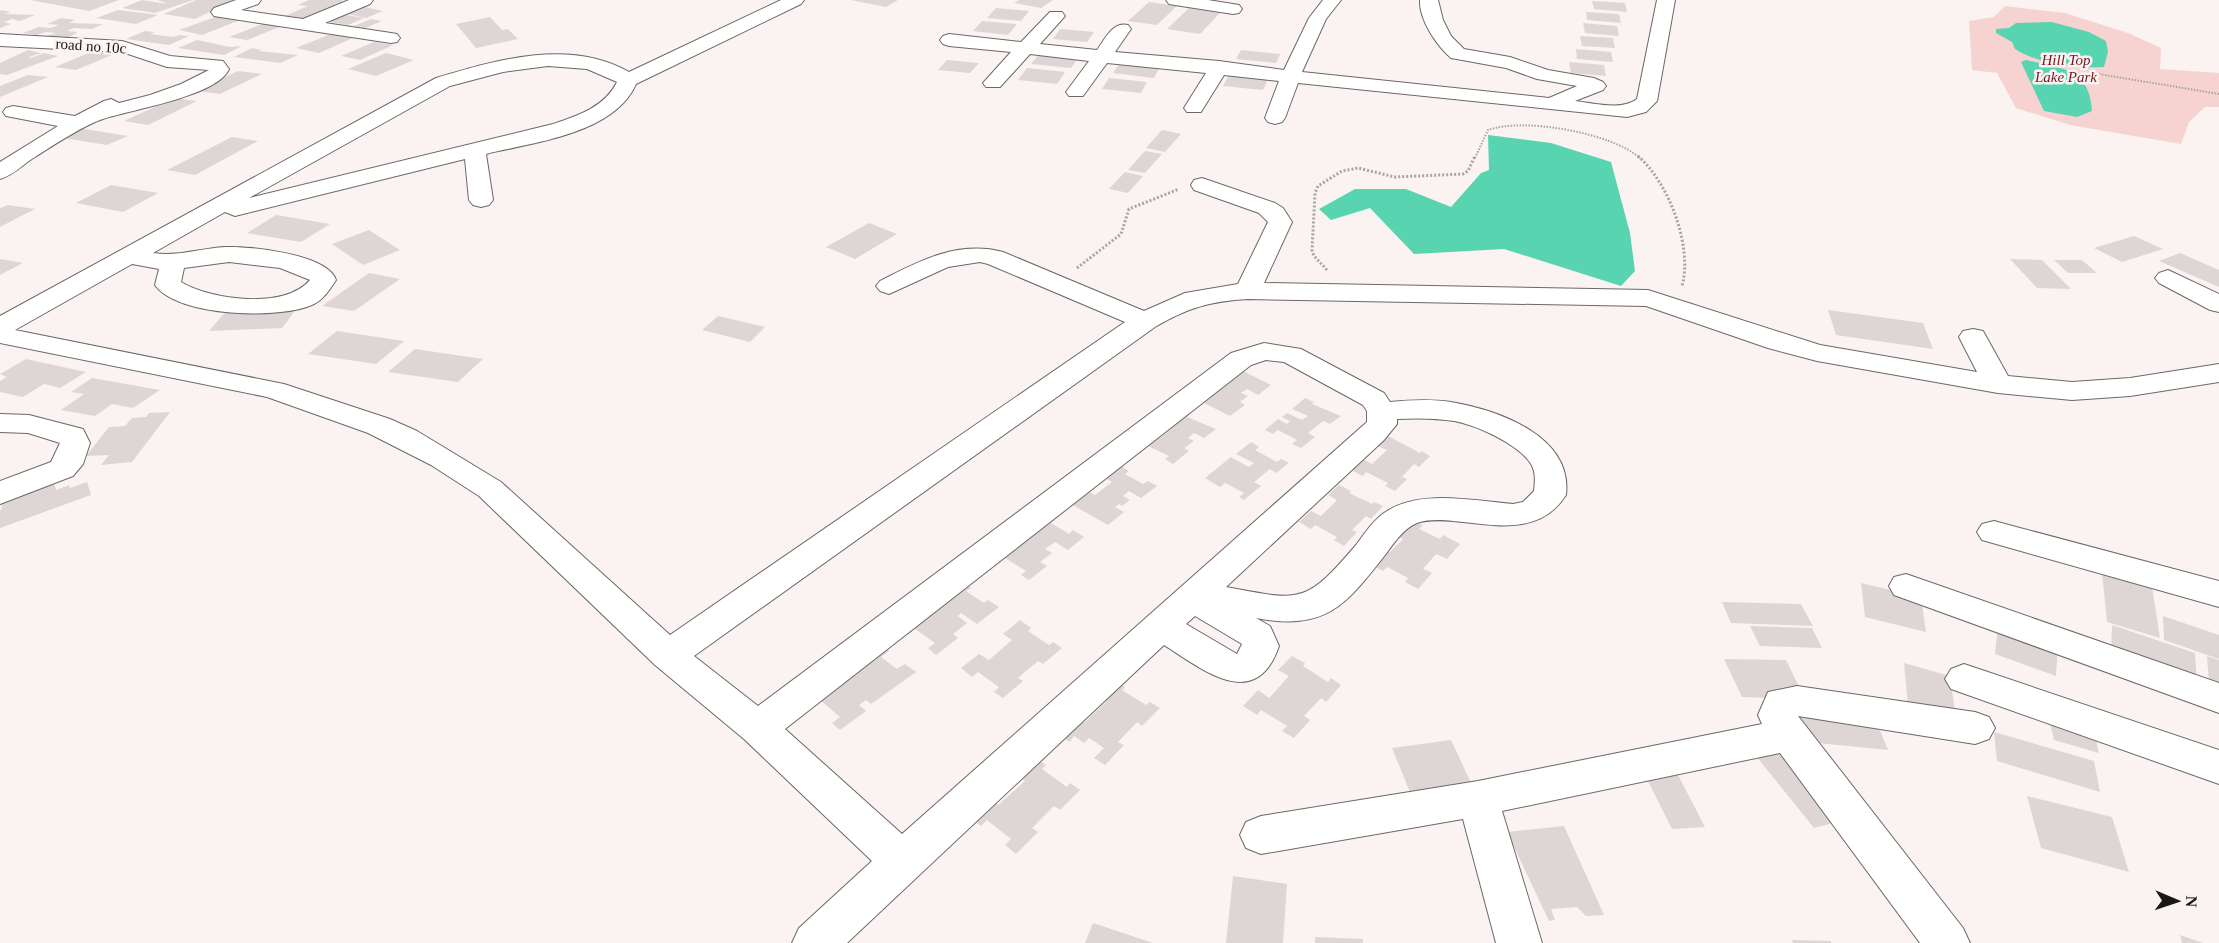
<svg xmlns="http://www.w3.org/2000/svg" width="2219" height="943" font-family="'Times New Roman',serif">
<rect width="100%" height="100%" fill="#fbf2f2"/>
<!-- green -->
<path fill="#f6d3d1" d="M 2005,6 L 2065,13 L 2128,33 L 2161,48 L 2160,69 L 2219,73 L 2219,107 L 2205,107 L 2189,122 L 2181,144 L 2070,125 L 2016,108 L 1997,73 L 1972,70 L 1969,21 L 1994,17 Z"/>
<!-- water -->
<path fill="#59d4b0" d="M 2052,22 L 2089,32 L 2106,41 L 2108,52 L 2104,67 C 2074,68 2041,65 2015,49 L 2012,42 L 1996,33 L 1996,29 L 2009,28 L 2016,23 Z
M 2026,60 C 2060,68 2090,68 2092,111 L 2077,117 L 2044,111 L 2021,62 Z
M 1488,135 L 1551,143 L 1611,162 L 1630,233 L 1635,271 L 1621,286 L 1504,249 L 1414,254 L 1370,208 L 1331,220 L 1319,209 L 1355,189 L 1406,189 L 1451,207 L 1481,173 L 1489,170 Z"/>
<!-- building -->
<path fill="#ded6d5" d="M 30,0 L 119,0 L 89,11 Z
M 142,0 L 168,4 L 158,0 L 193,0 L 155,13 L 122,8 Z
M 196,0 L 235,0 L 195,19 L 164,14 Z
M 309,0 L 340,0 L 344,1 L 303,18 L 285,16 L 308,6 L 298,5 Z
M 851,0 L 898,0 L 886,7 Z
M 1019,0 L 1053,0 L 1041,8 L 1014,3 Z
M 1592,1 L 1625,3 L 1627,12 L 1594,9 Z
M 1149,2 L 1177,6 L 1157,25 L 1128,21 Z
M 360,6 L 383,11 L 366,18 L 343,13 Z
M 996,8 L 1029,11 L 1021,21 L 987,18 Z
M 1189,8 L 1220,13 L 1200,34 L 1167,29 Z
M 0,10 L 11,12 L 5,14 L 35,15 L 20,21 L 12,19 L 4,22 L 11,24 L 0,28 Z
M 118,10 L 158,15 L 136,24 L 96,18 Z
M 1586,12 L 1619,14 L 1621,23 L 1587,20 Z
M 340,14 L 364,18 L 348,25 L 324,21 Z
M 218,16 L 240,20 L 202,35 L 179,30 Z
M 490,17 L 502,30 L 508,29 L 518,39 L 476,48 L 456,24 Z
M 61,18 L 75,20 L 69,23 L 103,24 L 92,29 L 74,28 L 67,31 L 78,32 L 66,39 L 47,36 L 56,33 L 46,32 L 37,35 L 23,33 L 39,27 L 51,28 L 59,25 L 47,24 Z
M 371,19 L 382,21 L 365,28 L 354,26 Z
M 982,21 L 1017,24 L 1008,35 L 973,31 Z
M 265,23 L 282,26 L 247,40 L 229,37 Z
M 1583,23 L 1617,26 L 1619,36 L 1585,33 Z
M 1060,29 L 1094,32 L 1087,42 L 1053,39 Z
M 145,31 L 155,32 L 150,34 L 174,37 L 179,35 L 189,36 L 169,45 L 126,39 Z
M 331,34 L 353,38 L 319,53 L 296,48 Z
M 1580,36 L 1613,38 L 1615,48 L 1582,46 Z
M 197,40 L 230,47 L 242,46 L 224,55 L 178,48 Z
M 374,42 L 393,45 L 360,60 L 341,56 Z
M 103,47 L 124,50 L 76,70 L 55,67 Z
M 252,48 L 262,50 L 258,51 L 298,55 L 280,63 L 234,57 Z
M 1576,49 L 1611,52 L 1613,62 L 1577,59 Z
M 28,50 L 41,53 L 29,57 L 31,58 L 44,53 L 58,56 L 7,75 L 0,74 L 0,63 Z
M 1241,50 L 1280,54 L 1276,63 L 1236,59 Z
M 386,53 L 414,60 L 376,76 L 348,69 Z
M 1039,54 L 1078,58 L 1071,68 L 1031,64 Z
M 947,60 L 979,63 L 970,73 L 938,70 Z
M 1569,62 L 1604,65 L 1606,76 L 1571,73 Z
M 1120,63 L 1160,67 L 1154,78 L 1113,73 Z
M 1027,68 L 1065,72 L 1057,84 L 1018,80 Z
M 238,71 L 262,74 L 220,94 L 195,91 Z
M 28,75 L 48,77 L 0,97 L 0,86 Z
M 1229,75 L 1268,79 L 1263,90 L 1223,86 Z
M 1109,78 L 1147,82 L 1141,93 L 1102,89 Z
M 174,98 L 197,101 L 148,125 L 124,121 Z
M 78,128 L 128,136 L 107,145 L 56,137 Z
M 1162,130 L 1181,134 L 1165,152 L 1146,148 Z
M 232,137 L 258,141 L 195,175 L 167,170 Z
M 1145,151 L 1162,154 L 1145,173 L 1128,170 Z
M 1125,172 L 1143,176 L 1128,193 L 1109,189 Z
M 111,185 L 158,193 L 123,212 L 76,203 Z
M 8,205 L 35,209 L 0,227 L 0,208 Z
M 276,215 L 330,224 L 301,242 L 247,233 Z
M 869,223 L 897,234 L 855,259 L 826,247 Z
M 369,230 L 400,250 L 363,265 L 332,244 Z
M 2134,236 L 2163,249 L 2122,262 L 2094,248 Z
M 2180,253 L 2219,270 L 2219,287 L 2159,261 Z
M 0,259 L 23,263 L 0,275 Z
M 2010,259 L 2042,260 L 2071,289 L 2037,288 Z
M 2054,260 L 2082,260 L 2097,273 L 2068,273 Z
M 369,273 L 400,279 L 354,311 L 322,306 Z
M 298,307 L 282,328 L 209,331 L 227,310 Z
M 1828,310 L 1923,323 L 1933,349 L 1836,335 Z
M 718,316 L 765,327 L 750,342 L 702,330 Z
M 337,331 L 404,341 L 376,364 L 308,354 Z
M 415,349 L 483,359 L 458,382 L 388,372 Z
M 26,359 L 86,372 L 60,388 L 44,384 L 23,397 L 0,392 L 0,381 L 7,377 L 0,374 Z
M 1237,368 L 1271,385 L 1258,395 L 1247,389 L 1241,393 L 1248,396 L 1240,402 L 1245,405 L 1230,416 L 1194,398 L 1209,387 L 1217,392 L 1231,382 L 1223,378 Z
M 92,378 L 160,390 L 133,408 L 112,404 L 95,416 L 61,410 L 84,394 L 71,392 Z
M 1305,398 L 1314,402 L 1312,404 L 1341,416 L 1330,424 L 1323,421 L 1308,433 L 1315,437 L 1301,448 L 1292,444 L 1297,440 L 1278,430 L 1273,434 L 1265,430 L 1278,419 L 1287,424 L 1290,421 L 1282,417 L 1287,413 L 1302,420 L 1308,416 L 1292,409 Z
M 1180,411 L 1189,415 L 1187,417 L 1216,429 L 1204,438 L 1194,433 L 1188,438 L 1194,441 L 1184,448 L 1189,451 L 1173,464 L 1165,459 L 1169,456 L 1148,446 L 1144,448 L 1136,444 L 1150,432 L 1160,438 L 1177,424 L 1168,420 Z
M 170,412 L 132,462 L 101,465 L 109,455 L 86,456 L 109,427 L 125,426 L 132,418 L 146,417 L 149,413 Z
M 1388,436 L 1420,453 L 1421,451 L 1430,456 L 1419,467 L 1414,464 L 1402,477 L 1407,479 L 1395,491 L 1385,486 L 1388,483 L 1366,472 L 1363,476 L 1351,470 L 1363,459 L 1372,464 L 1387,450 L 1377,446 Z
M 1251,442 L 1259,447 L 1255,450 L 1277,462 L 1281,459 L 1289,463 L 1276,473 L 1270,469 L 1254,482 L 1261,486 L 1244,500 L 1239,497 L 1244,493 L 1225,483 L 1220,487 L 1205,478 L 1231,457 L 1249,467 L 1254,463 L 1236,454 Z
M 1121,466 L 1129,471 L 1125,474 L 1143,484 L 1148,481 L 1157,486 L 1141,498 L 1129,491 L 1123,496 L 1130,500 L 1122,506 L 1119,504 L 1115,507 L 1124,512 L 1108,525 L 1071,504 L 1088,491 L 1095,495 L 1112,482 L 1105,478 Z
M 52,477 L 56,490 L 69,485 L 70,488 L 87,482 L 91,495 L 0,528 L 0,510 L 2,509 L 0,496 Z
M 1339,485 L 1351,491 L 1349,493 L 1372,504 L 1374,502 L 1383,506 L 1371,519 L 1366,516 L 1352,530 L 1357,532 L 1344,546 L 1334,540 L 1337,537 L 1315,525 L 1311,529 L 1299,522 L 1311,511 L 1321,516 L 1337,500 L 1328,495 Z
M 1046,515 L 1055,520 L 1051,523 L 1069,534 L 1073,530 L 1084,537 L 1068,550 L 1055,542 L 1045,549 L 1052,553 L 1040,562 L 1047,566 L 1029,580 L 1021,575 L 1026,571 L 1005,558 L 1000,562 L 991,556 L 1009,543 L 1017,548 L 1034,535 L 1025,530 Z
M 1411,520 L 1423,525 L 1419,529 L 1440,539 L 1443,535 L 1460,544 L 1447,559 L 1436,554 L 1423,569 L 1432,573 L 1418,589 L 1405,582 L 1408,578 L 1387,567 L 1383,571 L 1369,563 L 1384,549 L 1390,552 L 1403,539 L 1396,535 Z
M 2102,573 L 2152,587 L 2160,638 L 2107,622 Z
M 961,581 L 971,588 L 966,591 L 984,603 L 988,600 L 999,607 L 977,624 L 961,613 L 958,616 L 967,623 L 953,634 L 958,638 L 936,655 L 928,648 L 935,643 L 915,629 L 909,634 L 898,626 Z
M 1861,583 L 1921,597 L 1926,632 L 1865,617 Z
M 1722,602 L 1801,604 L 1813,626 L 1731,623 Z
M 2163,616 L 2219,635 L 2219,659 L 2164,640 Z
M 1020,620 L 1031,628 L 1028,631 L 1049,645 L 1053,642 L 1062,648 L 1043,664 L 1038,661 L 1018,678 L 1023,681 L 1003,698 L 994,692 L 999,687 L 978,672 L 972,677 L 961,668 L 979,654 L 989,660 L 1012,640 L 1003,634 Z
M 1998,625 L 2058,645 L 2056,676 L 1995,654 Z
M 2112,625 L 2195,653 L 2197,685 L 2111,656 Z
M 1750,626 L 1812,628 L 1822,648 L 1760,646 Z
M 878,643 L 889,651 L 881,657 L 897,669 L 905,664 L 916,672 L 871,704 L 866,700 L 859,705 L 866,711 L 840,730 L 832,723 L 840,717 L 820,700 Z
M 1292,656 L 1305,663 L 1303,666 L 1328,682 L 1331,678 L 1341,685 L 1326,702 L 1321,698 L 1304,716 L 1310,720 L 1294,738 L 1282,731 L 1287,726 L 1261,710 L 1257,715 L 1243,706 L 1258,690 L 1269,698 L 1289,676 L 1278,670 Z
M 2207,656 L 2219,660 L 2219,689 L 2209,685 Z
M 1724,659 L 1786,660 L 1805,699 L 1742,697 Z
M 1904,663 L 1950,676 L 1956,718 L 1908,705 Z
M 1112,678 L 1125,687 L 1122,690 L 1146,705 L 1150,702 L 1160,708 L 1142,726 L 1137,722 L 1118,742 L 1124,745 L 1105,765 L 1094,758 L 1104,748 L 1089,738 L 1084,743 L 1074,736 L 1070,742 L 1056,733 L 1074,716 L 1084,723 L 1107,701 L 1096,694 Z
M 1797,712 L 1876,721 L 1888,750 L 1807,742 Z
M 2048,714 L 2093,726 L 2099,753 L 2054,740 Z
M 1994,732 L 2094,761 L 2100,792 L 1997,761 Z
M 1451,740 L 1473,787 L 1412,797 L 1392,748 Z
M 1782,750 L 1840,821 L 1814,828 L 1756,756 Z
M 1033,756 L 1046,765 L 1042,769 L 1067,787 L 1070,783 L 1080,790 L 1060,810 L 1054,806 L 1032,828 L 1038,832 L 1016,854 L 1005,845 L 1011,839 L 987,820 L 981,826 L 968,816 L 988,797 L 998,805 L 1025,781 L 1014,773 Z
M 1678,775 L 1705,827 L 1672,829 L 1646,777 Z
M 2027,796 L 2112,817 L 2129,872 L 2041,848 Z
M 1564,826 L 1604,915 L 1586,916 L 1577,907 L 1551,909 L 1555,920 L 1549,921 L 1507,832 Z
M 1233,876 L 1287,884 L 1283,943 L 1226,943 Z
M 1093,923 L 1153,943 L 1085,943 Z
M 2180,935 L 2203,943 L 2182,943 Z
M 1315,937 L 1363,939 L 1363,943 L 1315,943 Z
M 1792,940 L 1831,941 L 1831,943 L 1793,943 Z"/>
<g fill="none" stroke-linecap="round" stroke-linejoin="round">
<!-- minor casing -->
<g stroke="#6e6767" stroke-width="2">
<path id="minor" d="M 236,0 L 261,0 L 258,4 L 241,10 L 303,19 L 349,0 L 373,0 L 370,4 L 325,23 L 391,33 L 397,34 L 400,38 L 397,42 L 391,43 L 220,17 L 214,16 L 211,12 L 214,8 Z
M 781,0 L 804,0 L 801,4 L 636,84 C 614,134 534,142 486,154 L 493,200 L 489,205 L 481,207 L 473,205 L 469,200 L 465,159 L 235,216 L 225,212 L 153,253 C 178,257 201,248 226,247 C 249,246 328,254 336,280 C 330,289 324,299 314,304 C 282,320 177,317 155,285 L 159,269 L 132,264 L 15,330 L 284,384 L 390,419 L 417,431 L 501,482 L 670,635 L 1125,322 L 988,264 L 980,262 L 948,267 L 889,294 L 880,291 L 876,286 L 880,281 C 919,261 958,240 1003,252 L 1144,311 L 1185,293 L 1238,284 L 1268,222 L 1259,213 L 1194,190 L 1191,185 L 1194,180 L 1202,178 L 1275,203 L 1283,208 L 1292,222 L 1264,283 L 1648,290 L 1820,345 L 1977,372 L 1959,337 L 1963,331 L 1973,329 L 1983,331 L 2008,376 L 2072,382 L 2130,378 L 2219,364 L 2219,382 L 2130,396 L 2072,400 L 1998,393 L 1817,361 L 1768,348 L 1646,306 L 1248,299 C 1211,301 1187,308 1155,327 L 694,656 L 758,706 L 1231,353 L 1264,343 L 1301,349 L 1384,393 L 1390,402 C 1410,400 1431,399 1451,402 C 1498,410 1573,436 1566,495 C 1540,536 1495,525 1453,521 C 1442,520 1429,519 1417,523 C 1403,529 1394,543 1385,555 C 1345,606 1326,631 1256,618 L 1270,626 L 1279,646 C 1256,714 1202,669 1164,645 L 847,943 L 792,943 L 799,928 L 872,861 L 744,739 L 655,665 L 479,496 L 431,465 L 368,433 L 267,397 L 0,343 L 0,316 L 436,78 C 496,60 570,38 629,72 ZM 548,66 L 587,69 L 617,82 C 605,107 577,116 553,124 L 249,198 L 450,86 L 503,72 ZM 229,262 L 280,268 L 310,280 C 285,310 211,300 181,282 L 184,268 ZM 1266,360 L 1284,362 L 1363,405 L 1367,411 L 1367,422 L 902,834 L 785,729 L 1251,365 ZM 1397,419 C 1416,418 1435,418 1454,421 C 1476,425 1519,444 1531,464 C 1536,472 1535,482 1534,491 L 1523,502 L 1513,504 C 1474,501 1422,489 1387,511 C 1374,519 1365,533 1356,545 C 1305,605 1301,601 1226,587 L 1384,440 L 1397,424 ZM 1195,616 L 1242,644 L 1237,654 L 1186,624 Z
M 1166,0 L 1208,0 L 1239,5 L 1242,9 L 1239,13 L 1233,14 L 1175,5 L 1169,4 Z
M 1323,0 L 1341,0 L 1326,19 L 1302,72 L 1549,98 L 1577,86 L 1537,79 L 1506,68 L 1451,58 C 1437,46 1419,20 1420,0 L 1438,0 L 1443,20 L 1451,36 L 1464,49 L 1510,57 L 1548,70 L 1594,78 L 1603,82 L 1606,86 L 1603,90 L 1575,101 C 1594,103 1621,111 1637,99 L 1657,0 L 1675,0 L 1657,101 L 1646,112 L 1627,117 L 1298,83 L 1285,118 L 1282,122 L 1275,124 L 1268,122 L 1265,118 L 1279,81 L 1224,75 L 1201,112 L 1187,112 L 1184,108 L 1206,73 L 1107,63 L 1083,96 L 1069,96 L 1066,92 L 1089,61 L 1030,54 L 1000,87 L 986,87 L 983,83 L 1011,52 L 949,46 L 943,44 L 940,40 L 943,36 L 949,34 L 1021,42 L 1050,12 L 1062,12 L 1065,16 L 1040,44 L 1097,50 C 1105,39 1113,21 1128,25 L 1131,29 L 1115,52 L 1219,61 L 1284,70 L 1309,18 Z
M 0,34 L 122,41 L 170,56 L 223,61 L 229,69 C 218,96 130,110 103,119 C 84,125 52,146 35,157 C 23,164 14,175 0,179 L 0,162 L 58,126 L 6,116 L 3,112 L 6,108 L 13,106 L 75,116 L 104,101 L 111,99 L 119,103 L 150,95 L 181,84 L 209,70 L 167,67 L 122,52 L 0,46 Z
M 2168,270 L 2219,294 L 2219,312 L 2210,310 L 2159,283 L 2155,278 L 2159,273 Z
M 0,414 L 29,415 L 83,429 L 90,443 L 83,464 L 73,476 L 0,504 L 0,481 L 51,462 L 60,443 L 28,433 L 0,432 Z
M 1994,521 L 2219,581 L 2219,607 L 1982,540 L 1977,532 L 1982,524 Z
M 1906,574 L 2219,683 L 2219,713 L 1894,595 L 1889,586 L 1894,577 Z
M 1964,664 L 2219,750 L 2219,784 L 1951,689 L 1945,679 L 1951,669 Z
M 1797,686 L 1975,712 L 1989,717 L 1995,728 L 1989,739 L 1975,744 L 1798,716 L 1963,928 L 1970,943 L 1920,943 L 1780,753 L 1502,811 L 1542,943 L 1496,943 L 1463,819 L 1261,854 L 1246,848 L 1240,835 L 1246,822 L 1261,816 L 1478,781 L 1762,724 L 1758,715 L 1768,692 Z"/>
</g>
<!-- path-far1 -->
<path stroke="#aaa3a3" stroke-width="2" stroke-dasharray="1.5 1.5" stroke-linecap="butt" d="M 2099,74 L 2219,94
M 1475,158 L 1488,130 C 1523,117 1612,133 1640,158"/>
<!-- path -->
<path stroke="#aaa3a3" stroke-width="3" stroke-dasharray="2 2" stroke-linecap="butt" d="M 1638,156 C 1669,183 1693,247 1682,286
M 1077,268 L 1121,234 L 1129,209 L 1179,189
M 1327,270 L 1314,256 L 1312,250 L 1315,193 L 1318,186 L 1342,171 L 1358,168 L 1395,177 L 1463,174 L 1468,171 L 1475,156"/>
<!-- minor -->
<use href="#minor" fill="#fff" fill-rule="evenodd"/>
</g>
<g text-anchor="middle" stroke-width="5" stroke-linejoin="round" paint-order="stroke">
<!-- far-street labels -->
<g font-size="15" fill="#1a1717" stroke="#fbf2f2">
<text transform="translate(91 46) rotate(4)" y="5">road no 10c</text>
</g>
<!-- far-park labels -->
<g font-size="15" font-style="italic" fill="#711921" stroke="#fbf2f2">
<text x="2066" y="65">Hill Top<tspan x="2066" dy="17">Lake Park</tspan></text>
</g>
</g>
<!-- north arrow -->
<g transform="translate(2177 901) rotate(92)" stroke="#fbf2f2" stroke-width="4.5" paint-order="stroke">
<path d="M0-4.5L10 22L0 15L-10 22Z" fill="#1a1717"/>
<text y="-9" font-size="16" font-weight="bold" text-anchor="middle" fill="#1a1717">N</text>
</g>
</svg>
